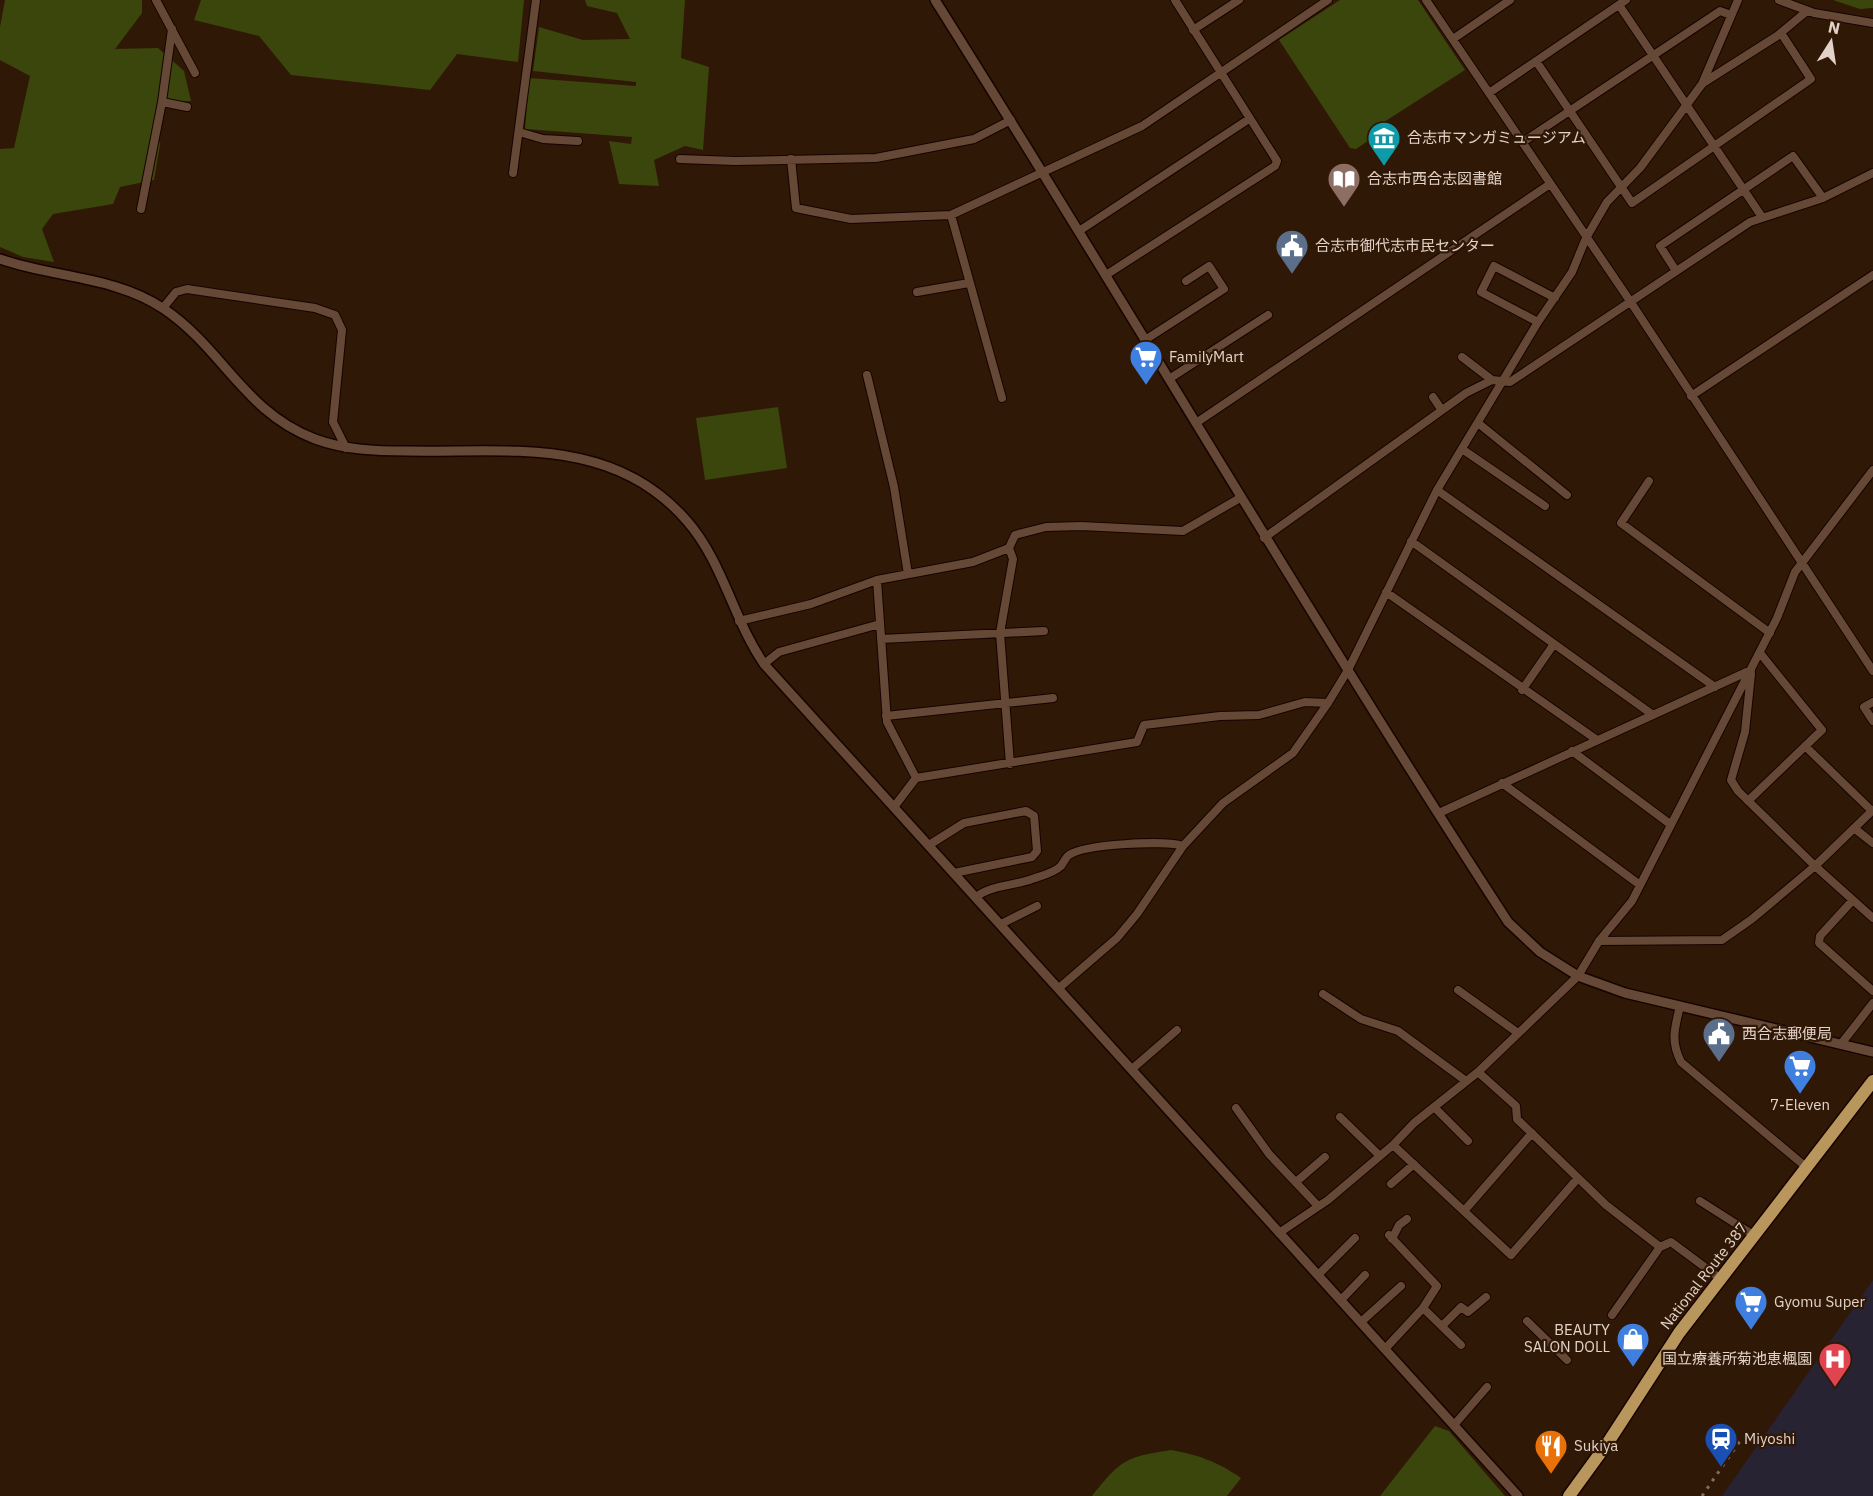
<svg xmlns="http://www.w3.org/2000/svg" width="1873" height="1496" font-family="'IBM Plex Sans','Noto Sans JP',sans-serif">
<rect width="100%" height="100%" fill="#301806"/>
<!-- medical -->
<path fill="#272333" d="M 1873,1280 L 1873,1496 L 1722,1496 Z"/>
<!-- green -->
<path fill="#3b460c" d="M 5,0 L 142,0 L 142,13 L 115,49 L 158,48 L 184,71 L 191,101 L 163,103 L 155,114 L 160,145 L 154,180 L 120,187 L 113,204 L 53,214 L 42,229 L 54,262 L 23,257 L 0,247 L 0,149 L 14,148 L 30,76 L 0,60 L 0,27 Z
M 201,0 L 524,0 L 518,62 L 457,54 L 430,90 L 291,75 L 259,36 L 194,20 Z
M 585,0 L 685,0 L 681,58 L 709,67 L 703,150 L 685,146 L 654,160 L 659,186 L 619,184 L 609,141 L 631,144 L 632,137 L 525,129 L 529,78 L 636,86 L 636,82 L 533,71 L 539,27 L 583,40 L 630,39 L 617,13 L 587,6 Z
M 1340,0 L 1418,0 L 1465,70 L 1384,122 L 1387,128 L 1356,149 L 1350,148 L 1279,40 Z
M 1833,0 L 1873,0 L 1873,8 L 1860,9 Z
M 778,407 L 787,468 L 705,480 L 696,418 Z
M 1435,1426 L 1449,1431 L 1505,1496 L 1380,1496 Z
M 1171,1450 C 1199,1455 1218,1462 1241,1478 L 1227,1496 L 1092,1496 C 1121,1460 1125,1457 1171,1450 Z"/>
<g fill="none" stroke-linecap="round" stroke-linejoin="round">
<!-- minor casing -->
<g stroke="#170300" stroke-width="10">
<path id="minor" d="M 156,0 L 195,73
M 1426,0 L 1630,301 L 1873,671
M 1779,0 L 1814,13 L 1873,23
M 1619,5 L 1762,217
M 1193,30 L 1239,0
M 1453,39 L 1510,0
M 1536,61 L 1632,203 L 1811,79 L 1781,33
M 1703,83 L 1777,36 L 1807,11
M 1489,93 L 1626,0
M 162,102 L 187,107
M 519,132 L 543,139 L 578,141
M 1523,142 L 1720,11 L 1731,15
M 680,159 L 735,161 L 876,158 L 974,139 L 1011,120
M 791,159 L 796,208 L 851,219 L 951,215 L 1142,126 L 1328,0
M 513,173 L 536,0
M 141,209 L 162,102 L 172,29
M 951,215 L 1002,398
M 1079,231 L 1249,119
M 1676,271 L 1660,246 L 1793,156 L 1823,198
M 1106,275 L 1275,166 L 1277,161 L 1175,0
M 917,292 L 969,283
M 163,308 L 176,292 L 187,289 L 315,308 L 335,315 L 342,330 L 333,422 L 346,448
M 1538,322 L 1481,292 L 1494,266 L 1555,298
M 1145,340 L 1224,289 L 1209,266 L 1186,281
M 1462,357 L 1492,380
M 867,375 L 894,487 L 908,574
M 1169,379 L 1268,315
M 1691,396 L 1873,275
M 1433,397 L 1441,409
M 1196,423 L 1550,184
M 1478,423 L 1567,495
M 1462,449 L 1545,506
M 1649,481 L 1621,523 L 1770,633
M 1437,490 L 1715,687
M 1264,538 L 1466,393 L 1492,380 L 1510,382 L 1750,222 L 1823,198 L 1873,173
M 1411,541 L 1653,715
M 1009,548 L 1013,559 L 1000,633 L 1010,764
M 877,580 L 887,722 L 916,778
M 1386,592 L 1597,740
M 739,621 L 811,604 L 877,580 L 973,562 L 1009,548 L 1015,535 L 1046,527 L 1081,526 L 1183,531 L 1240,498
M 881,639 L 1044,631
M 764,664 L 779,652 L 880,624
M 1751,674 L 1745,732 L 1731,780 L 1738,791 L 1815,866 L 1873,918
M 1522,690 L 1554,644
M 1873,702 L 1864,707 L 1873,721
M 886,716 L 1053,698
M 1805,746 L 1872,811
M 1572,751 L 1670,824
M 1502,783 L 1640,885
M 1748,801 L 1822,730 L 1760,653
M 894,807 L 916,778 L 1137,742 L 1144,725 L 1220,716 L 1259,715 L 1305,702 L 1328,703
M 1439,813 L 1751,670
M 1854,828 L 1873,843
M 929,845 L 964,823 L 1026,811 L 1034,816 L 1037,851 L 1032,857 L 954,873
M 976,897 C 991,885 1014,886 1032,879 C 1041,876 1054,873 1061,866 C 1064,862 1066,857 1069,855 C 1085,844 1165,840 1183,846
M 1852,901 L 1820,936 L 1819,943 L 1873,991
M 1001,924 L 1037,906
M 1599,941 L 1722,940 L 1752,919 L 1815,866 L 1873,810
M 1059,988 L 1117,938 L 1137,914 L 1183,846 L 1223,803 L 1293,753 L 1328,703 L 1348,670 L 1437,490 L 1538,322 L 1572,272 L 1586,238 L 1607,202 L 1640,168 L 1702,84 L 1738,0
M 1458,990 L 1518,1033
M 1323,994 L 1361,1019 L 1398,1031 L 1466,1081
M 1680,1006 C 1675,1028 1670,1040 1681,1062 L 1806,1167
M 1841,1044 L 1873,1003
M 1132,1069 L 1177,1030
M 1478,1072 L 1516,1106 L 1517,1119 L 1606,1205 L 1660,1247 L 1671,1242 L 1722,1280
M 1434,1107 L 1468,1141
M 1236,1108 L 1269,1154 L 1318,1206
M 1340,1117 L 1380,1156
M 1393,1145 L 1511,1255 L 1578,1178
M 1296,1182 L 1325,1157
M 1391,1184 L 1414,1164
M 1700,1201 L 1755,1236
M 1464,1211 L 1532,1133
M 1279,1233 L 1328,1200 L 1393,1145 L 1414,1123 L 1478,1072 L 1578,976 L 1599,941 L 1632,901 L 1777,618 L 1795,572 L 1873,470
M 1392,1239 L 1399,1225 L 1407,1219
M 1318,1275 L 1355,1238
M 1341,1300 L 1365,1275
M 1423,1308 L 1461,1345
M 1612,1315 L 1660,1247
M 1527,1321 L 1567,1360
M 1361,1322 L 1401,1286
M 1442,1326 L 1461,1307 L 1468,1312 L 1486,1297
M 1385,1349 L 1423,1308 L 1437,1286 L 1389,1235
M 1454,1425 L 1487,1387"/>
</g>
<!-- tertiary casing -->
<g stroke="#170300" stroke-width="12">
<path id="tertiary" d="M 935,0 C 1128,306 1310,618 1508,922 L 1540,952 L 1578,976 L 1625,993 L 1873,1052
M 0,259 C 54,278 115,276 164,309 C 223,349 244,412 315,439 C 345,450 376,451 407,451 C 508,453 613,435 687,521 C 723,562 733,619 764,664 L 1518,1496"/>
</g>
<!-- trunk casing -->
<g stroke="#170300" stroke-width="15">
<path id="trunk" d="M 1569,1496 L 1609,1441 L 1679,1333 L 1873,1081"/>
</g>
<!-- minor -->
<use href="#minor" stroke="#654936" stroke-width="8"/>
<!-- tertiary -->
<use href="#tertiary" stroke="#654936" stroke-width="9"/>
<!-- trunk -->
<use href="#trunk" stroke="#b8965c" stroke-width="12"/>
<!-- rail -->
<path stroke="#826d5e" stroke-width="3" stroke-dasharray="3 6" stroke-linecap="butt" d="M 1702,1496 L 1742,1438"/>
</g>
<!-- icons -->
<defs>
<g id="museum-pin" transform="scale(1.725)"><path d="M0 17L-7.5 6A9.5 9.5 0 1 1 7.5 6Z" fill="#0f9aa8" stroke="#301806"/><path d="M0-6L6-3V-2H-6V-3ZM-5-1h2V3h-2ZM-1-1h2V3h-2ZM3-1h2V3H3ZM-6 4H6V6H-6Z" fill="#fff"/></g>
<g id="library-pin" transform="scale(1.725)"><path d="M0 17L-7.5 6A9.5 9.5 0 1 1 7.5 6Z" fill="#8d6e63" stroke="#301806"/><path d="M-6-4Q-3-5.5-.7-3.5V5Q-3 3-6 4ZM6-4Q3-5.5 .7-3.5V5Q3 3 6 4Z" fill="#fff"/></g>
<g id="civic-pin" transform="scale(1.725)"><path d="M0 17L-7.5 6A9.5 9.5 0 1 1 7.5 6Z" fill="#5c6f8a" stroke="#301806"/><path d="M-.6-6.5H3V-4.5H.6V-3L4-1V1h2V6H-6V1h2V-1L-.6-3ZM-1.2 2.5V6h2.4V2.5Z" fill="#fff"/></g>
<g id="supermarket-pin" transform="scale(1.725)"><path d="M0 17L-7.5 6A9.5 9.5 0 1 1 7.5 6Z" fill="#3f7fe0" stroke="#301806"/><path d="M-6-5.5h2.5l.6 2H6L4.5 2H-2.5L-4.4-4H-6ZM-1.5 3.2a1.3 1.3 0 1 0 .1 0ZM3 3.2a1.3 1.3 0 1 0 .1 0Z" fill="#fff"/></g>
<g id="shop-pin" transform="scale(1.725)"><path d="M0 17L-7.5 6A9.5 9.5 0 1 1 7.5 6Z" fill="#3f7fe0" stroke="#301806"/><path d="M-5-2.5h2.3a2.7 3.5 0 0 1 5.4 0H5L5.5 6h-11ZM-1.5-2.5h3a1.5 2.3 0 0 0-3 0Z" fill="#fff"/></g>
<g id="hospital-pin" transform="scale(1.725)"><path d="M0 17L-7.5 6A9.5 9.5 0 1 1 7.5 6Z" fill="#e0444e" stroke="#301806"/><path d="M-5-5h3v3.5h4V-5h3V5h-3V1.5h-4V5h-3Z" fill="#fff"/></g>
<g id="station-pin" transform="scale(1.725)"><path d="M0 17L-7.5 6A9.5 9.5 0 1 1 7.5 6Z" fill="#1a4fb4" stroke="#301806"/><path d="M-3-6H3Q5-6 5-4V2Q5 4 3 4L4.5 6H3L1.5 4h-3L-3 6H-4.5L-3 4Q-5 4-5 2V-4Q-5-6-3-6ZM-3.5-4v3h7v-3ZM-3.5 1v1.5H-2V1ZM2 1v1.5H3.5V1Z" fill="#fff"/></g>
<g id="restaurant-pin" transform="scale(1.725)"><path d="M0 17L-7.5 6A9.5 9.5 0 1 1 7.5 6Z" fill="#e8710a" stroke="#301806"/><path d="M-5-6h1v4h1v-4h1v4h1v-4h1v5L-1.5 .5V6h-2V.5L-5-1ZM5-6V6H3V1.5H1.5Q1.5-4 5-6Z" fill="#fff"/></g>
</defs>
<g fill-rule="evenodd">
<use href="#museum-pin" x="1384" y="138"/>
<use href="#library-pin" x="1344" y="179"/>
<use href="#civic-pin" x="1292" y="246"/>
<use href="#supermarket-pin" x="1146" y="357"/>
<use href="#civic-pin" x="1719" y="1034"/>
<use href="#supermarket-pin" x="1800" y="1066"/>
<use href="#supermarket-pin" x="1751" y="1302"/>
<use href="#shop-pin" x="1633" y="1339"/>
<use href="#hospital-pin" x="1835" y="1359"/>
<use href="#station-pin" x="1721" y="1439"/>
<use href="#restaurant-pin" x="1551" y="1446"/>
</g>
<g text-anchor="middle" stroke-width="4.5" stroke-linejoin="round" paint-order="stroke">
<!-- poi labels -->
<g font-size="15" fill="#e3d2c7" stroke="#301806" text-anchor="start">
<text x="1407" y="143">合志市マンガミュージアム</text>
<text x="1367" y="184">合志市西合志図書館</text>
<text x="1315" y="251">合志市御代志市民センター</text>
<text x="1169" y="362">FamilyMart</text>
<text x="1742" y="1039">西合志郵便局</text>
<text x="1800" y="1110" text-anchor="middle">7-Eleven</text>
<text x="1774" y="1307">Gyomu Super</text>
<text x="1610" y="1335" text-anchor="end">BEAUTY<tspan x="1610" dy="17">SALON DOLL</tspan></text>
<text x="1812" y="1364" text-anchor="end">国立療養所菊池恵楓園</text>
<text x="1744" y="1444">Miyoshi</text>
<text x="1574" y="1451">Sukiya</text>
</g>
<!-- street labels -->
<g font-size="15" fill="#e3d2c7" stroke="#301806">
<text transform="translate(1704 1276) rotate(-52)" y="5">National Route 387</text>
</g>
</g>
<!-- north arrow -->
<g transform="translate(1831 42) rotate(12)" stroke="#301806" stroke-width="4.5" paint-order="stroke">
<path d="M0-4.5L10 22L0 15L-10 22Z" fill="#e3d2c7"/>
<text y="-9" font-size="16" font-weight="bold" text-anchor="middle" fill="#e3d2c7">N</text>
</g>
</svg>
